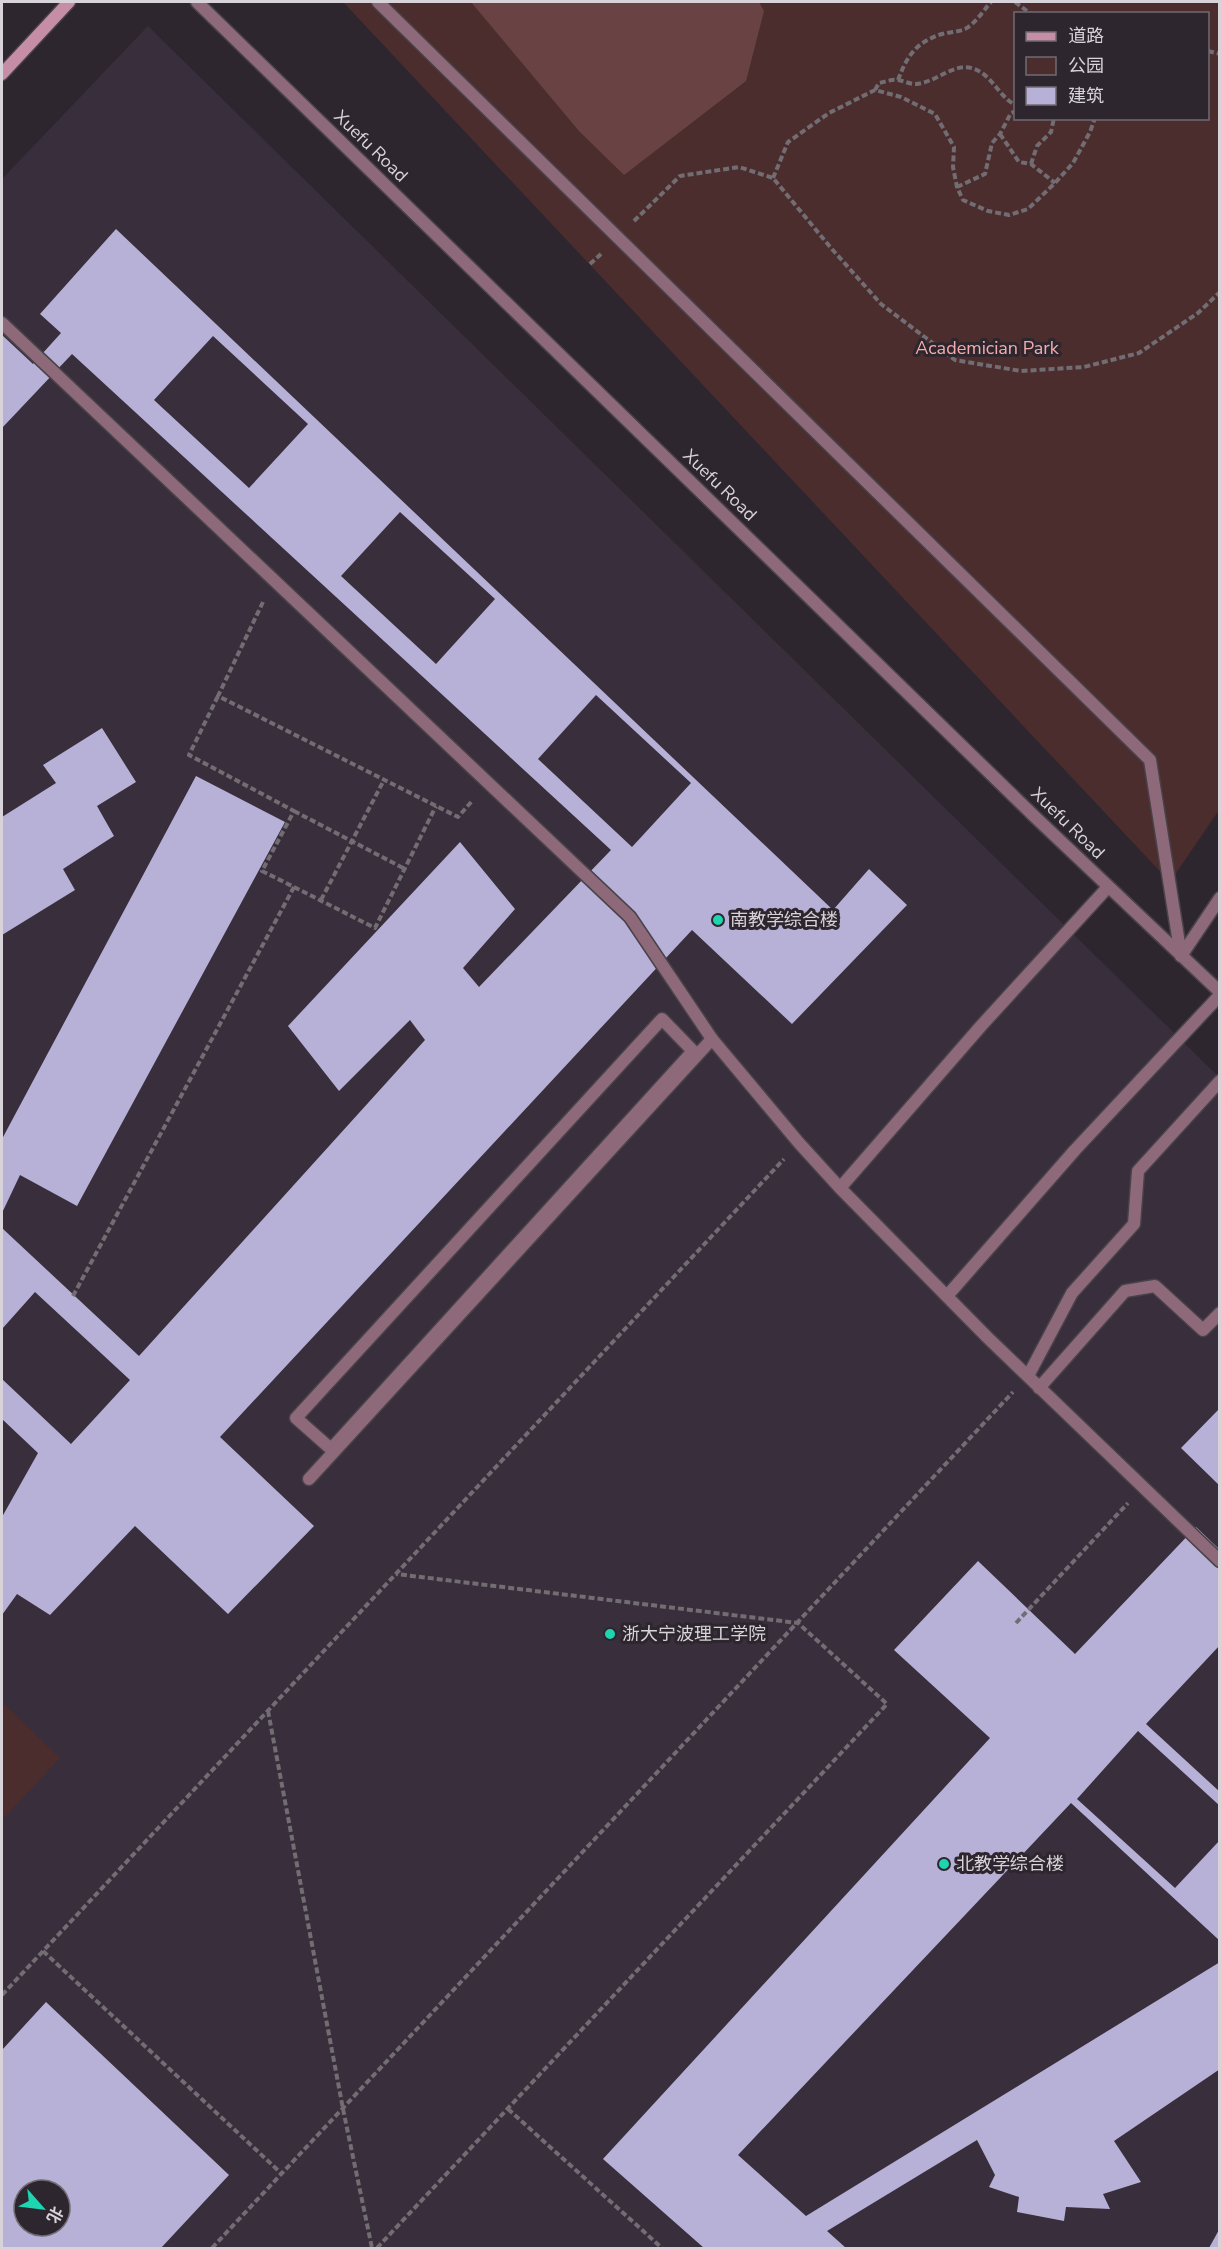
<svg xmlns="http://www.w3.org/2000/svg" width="1221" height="2250" font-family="'Nunito Sans','Noto Sans SC',sans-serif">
<rect width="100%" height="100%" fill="#2d262e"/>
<!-- built -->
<path fill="#392e3b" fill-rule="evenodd" d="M 148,26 L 1219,1077 L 1219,2248 L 2,2248 L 2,179 ZM 24,2190 L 60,2190 L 60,2226 L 24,2226 Z"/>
<!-- green -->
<path fill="#4c2d2d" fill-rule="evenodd" d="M 343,2 L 1219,2 L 1219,810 L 1170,882 ZM 1016,14 L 1208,14 L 1208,118 L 1016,118 Z
M 2,1702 L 60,1758 L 2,1820 Z"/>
<!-- forest -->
<path fill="#694343" d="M 471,2 L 759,2 L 764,11 L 746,81 L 624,175 L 579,131 Z"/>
<!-- building -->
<path fill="#b7b1d7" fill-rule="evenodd" d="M 116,229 L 833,910 L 869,869 L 907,905 L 792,1024 L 692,930 L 220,1437 L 314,1526 L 228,1614 L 135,1526 L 50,1615 L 17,1594 L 2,1615 L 2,1517 L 38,1453 L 2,1419 L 2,1379 L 71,1444 L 130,1380 L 35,1292 L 2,1329 L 2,1228 L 139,1356 L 425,1040 L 410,1020 L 339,1091 L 288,1026 L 460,842 L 515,909 L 463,968 L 479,987 L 611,850 L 72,354 L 2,428 L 2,335 L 33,364 L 61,333 L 40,314 ZM 213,336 L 308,424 L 249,488 L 154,400 ZM 400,512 L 495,599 L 436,664 L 341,576 ZM 596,695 L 691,783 L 632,847 L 538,759 Z
M 102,728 L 136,782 L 97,806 L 114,836 L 63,869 L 75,890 L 2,935 L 2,817 L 56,783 L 43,765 Z
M 196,776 L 285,822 L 77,1206 L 20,1175 L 2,1213 L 2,1139 Z
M 1220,1408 L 1220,1486 L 1181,1448 Z
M 1196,1527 L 1220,1550 L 1220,1645 L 1146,1724 L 1220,1792 L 1220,1806 L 1138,1731 L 1077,1799 L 1175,1888 L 1220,1840 L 1220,1941 L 1071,1803 L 738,2155 L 806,2216 L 1220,1962 L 1220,2069 L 1114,2141 L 1141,2182 L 1103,2194 L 1110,2209 L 1066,2207 L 1064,2221 L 1017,2212 L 1019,2197 L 989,2187 L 995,2175 L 977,2140 L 827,2231 L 846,2248 L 704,2248 L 603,2159 L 990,1738 L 894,1650 L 978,1561 L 1075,1654 Z
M 46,2002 L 229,2175 L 161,2248 L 2,2248 L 2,2050 ZM 24,2190 L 60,2190 L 60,2226 L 24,2226 Z
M 1220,2228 L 1220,2248 L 1209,2248 Z"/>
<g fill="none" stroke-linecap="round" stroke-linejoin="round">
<!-- service casing -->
<g stroke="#484249" stroke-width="15">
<path id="service" d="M 2,323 L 630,917 L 712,1039 L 799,1143 L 840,1188 L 987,1337 L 1220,1561
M 662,1019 L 693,1051 L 331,1449 L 296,1418 Z
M 840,1188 L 981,1026 L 1108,887
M 947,1296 L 1075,1150 L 1220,995
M 1039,1388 L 1125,1291 L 1155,1286 L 1203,1330 L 1220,1313"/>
</g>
<!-- pedestrian casing -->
<g stroke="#484249" stroke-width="15">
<path id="pedestrian" d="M 378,2 L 1150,760 L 1181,956
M 1028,1376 L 1072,1293 L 1134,1224 L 1138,1171 L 1220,1081"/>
</g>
<!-- minor casing -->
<g stroke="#484249" stroke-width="15">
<path id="minor" d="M 309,1479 L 712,1039"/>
</g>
<!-- tertiary casing -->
<g stroke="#484249" stroke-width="15">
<path id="tertiary" d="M 197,2 L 1034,816 L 1220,992
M 1181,956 L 1220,898"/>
</g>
<!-- secondary casing -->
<g stroke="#484249" stroke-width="15">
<path id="secondary" d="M 2,74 L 69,2"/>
</g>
<!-- path -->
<path stroke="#726c73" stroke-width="4" stroke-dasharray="6 3" stroke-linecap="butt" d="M 1015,2 L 1031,14
M 1208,51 L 1220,54
M 898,80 C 907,56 916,42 942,34 C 949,32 958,32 965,29 C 976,23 983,11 991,2
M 875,90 L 879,83 C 885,82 891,79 898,80 C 904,81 909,84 916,84 C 940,82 958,56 982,73 C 994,81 1003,100 1016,105
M 1000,134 L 1019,162 L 1031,164 L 1055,183
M 1031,164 L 1037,146 L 1051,132 L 1054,118
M 773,178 L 788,142 L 829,113 L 875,90 L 901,97 L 935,114 L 954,147 L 953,167 L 957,187 L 963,200 L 988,211 L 1009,215 L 1028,209 L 1055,183 L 1073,163 L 1090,132 L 1095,118
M 957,187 L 985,174 L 992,143 L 1000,134 L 1011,113 L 1016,111
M 634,221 L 680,176 L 739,167 L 773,178 L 831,248 L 881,304 L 955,360 L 1021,371 L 1084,367 L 1139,353 L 1198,313 L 1220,292
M 590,264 L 601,254
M 263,602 L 218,696 L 458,817 L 472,801
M 294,811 L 405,869
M 294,887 L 375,928 L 436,806
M 321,900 L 384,780
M 73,1296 L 294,887 L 262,871 L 294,811 L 189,755 L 218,696
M 1016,1623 L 1128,1503
M 268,1711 L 343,2109 L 372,2248
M 43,1951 L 282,2174
M 2,1995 L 784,1159
M 508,2109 L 662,2248
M 212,2248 L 1013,1392
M 377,2248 L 887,1704 L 798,1623 L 396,1574"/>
<!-- service -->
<use href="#service" stroke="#8d6979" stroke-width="12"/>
<!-- pedestrian -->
<use href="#pedestrian" stroke="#8d6979" stroke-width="12"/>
<!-- minor -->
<use href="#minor" stroke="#8d6979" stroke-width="12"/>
<!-- tertiary -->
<use href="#tertiary" stroke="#8d6979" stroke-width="12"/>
<!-- secondary -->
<use href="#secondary" stroke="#c68da6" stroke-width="12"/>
</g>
<!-- markers -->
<g fill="#1dd5b1" stroke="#2d262e" stroke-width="2">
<circle cx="718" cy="920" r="6"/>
<circle cx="610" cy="1634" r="6"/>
<circle cx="944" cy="1864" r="6"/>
</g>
<g text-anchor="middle" stroke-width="6" stroke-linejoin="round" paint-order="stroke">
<!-- street labels -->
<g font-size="18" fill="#d7d3d8" stroke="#2d262e">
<text transform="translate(371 146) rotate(44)" y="6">Xuefu Road</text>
<text transform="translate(720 485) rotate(44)" y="6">Xuefu Road</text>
<text transform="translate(1068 823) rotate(44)" y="6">Xuefu Road</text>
</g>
<!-- park labels -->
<g font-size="18" fill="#f3acab" stroke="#2d262e">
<text x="987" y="354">Academician Park</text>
</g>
<!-- poi labels -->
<g font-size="18" fill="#d7d3d8" stroke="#2d262e" text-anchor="start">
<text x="730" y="926">南教学综合楼</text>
<text x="622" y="1640">浙大宁波理工学院</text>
<text x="956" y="1870">北教学综合楼</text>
</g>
</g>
<!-- border -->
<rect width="1221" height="2250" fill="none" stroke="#d7d3d8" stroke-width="6"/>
<!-- legend -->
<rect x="1014" y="12" width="195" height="108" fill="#2d262e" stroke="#716b72" stroke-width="1.5"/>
<rect x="1026" y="32" width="30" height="9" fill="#c68da6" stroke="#716b72" stroke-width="1.5"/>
<text x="1068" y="42" font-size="18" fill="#d7d3d8">道路</text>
<rect x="1026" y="57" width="30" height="18" fill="#4c2d2d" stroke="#716b72" stroke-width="1.5"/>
<text x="1068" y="72" font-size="18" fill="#d7d3d8">公园</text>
<rect x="1026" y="87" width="30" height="18" fill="#b7b1d7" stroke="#716b72" stroke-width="1.5"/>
<text x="1068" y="102" font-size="18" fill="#d7d3d8">建筑</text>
<!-- north arrow -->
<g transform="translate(42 2208) rotate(118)"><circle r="28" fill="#2d262e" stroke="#716b72" stroke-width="1.5"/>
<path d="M0-4.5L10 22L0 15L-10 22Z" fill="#1dd5b1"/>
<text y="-9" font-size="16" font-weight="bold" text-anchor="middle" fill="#d7d3d8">北</text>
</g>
</svg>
